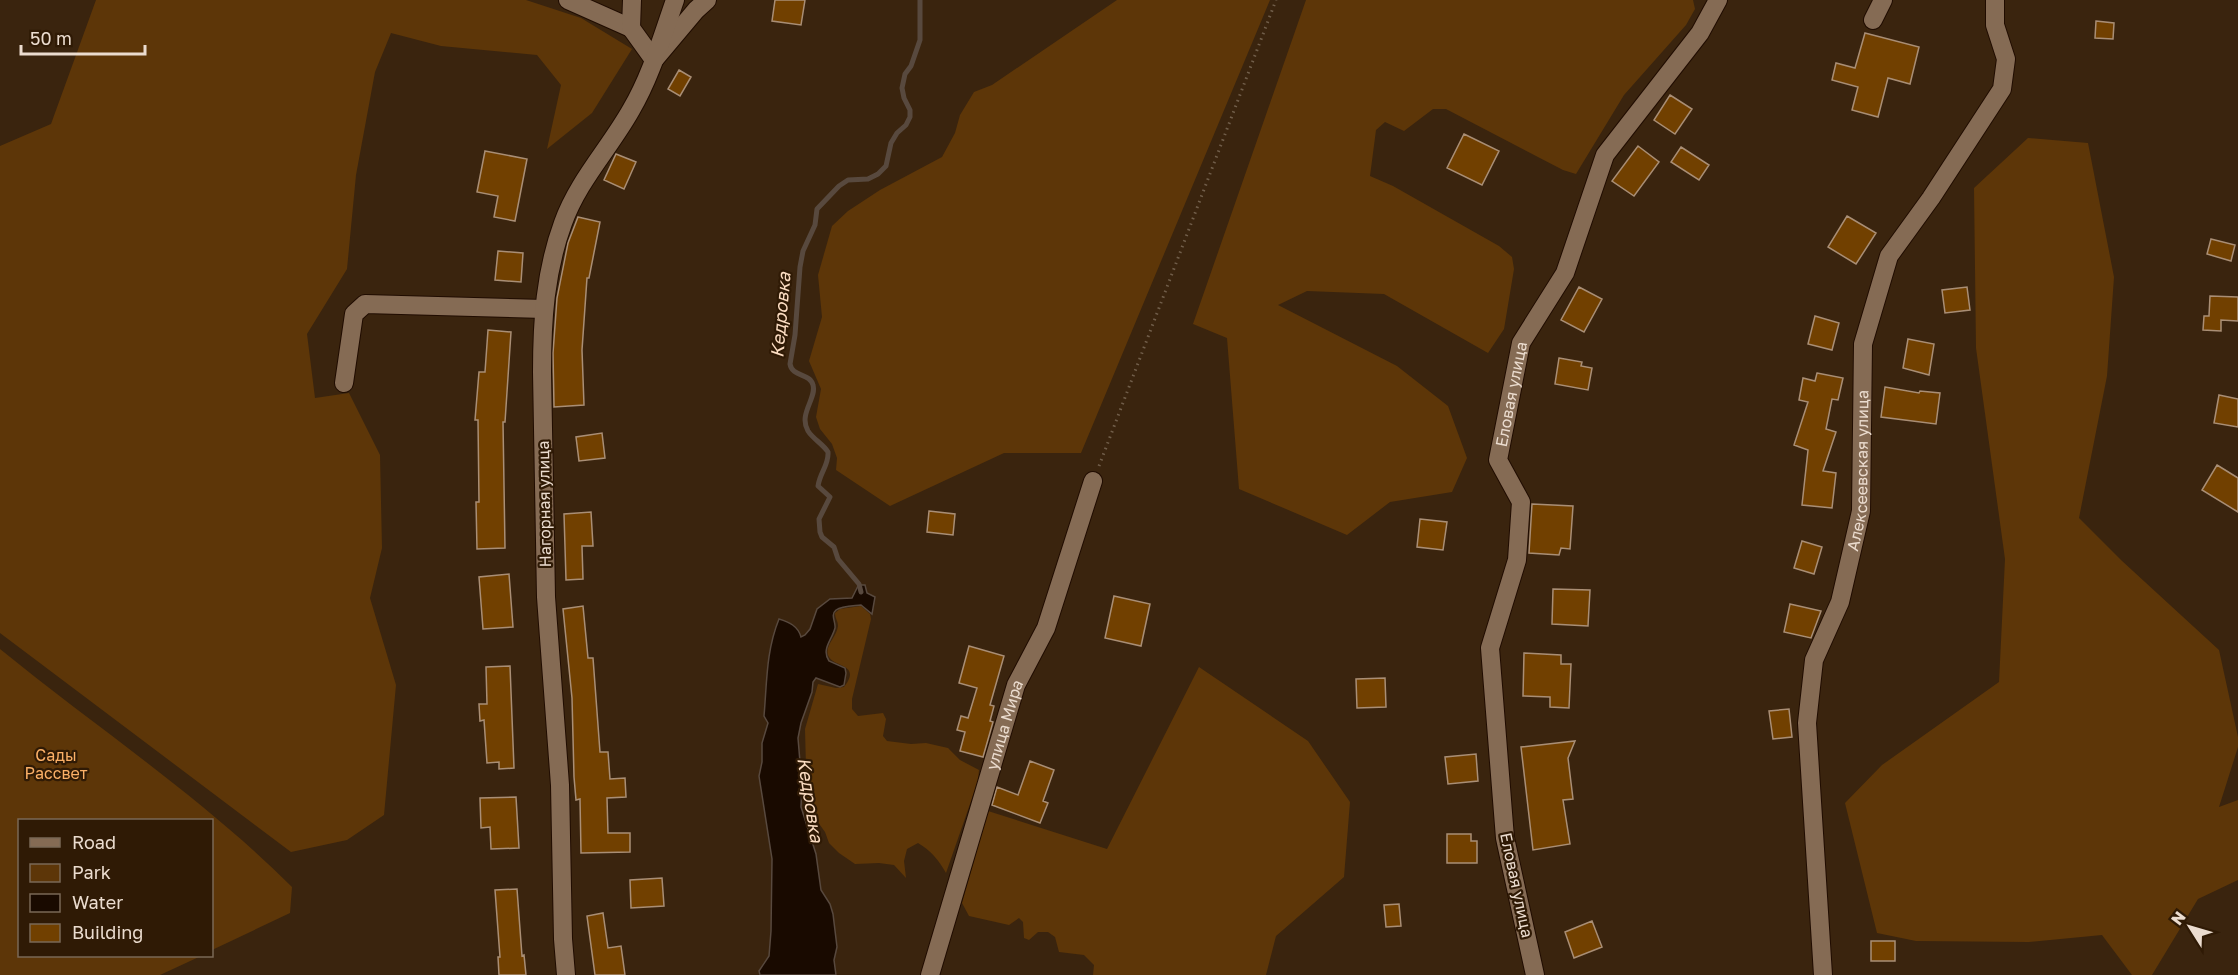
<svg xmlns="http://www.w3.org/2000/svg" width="2238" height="975" font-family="'Golos Text',sans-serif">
<rect width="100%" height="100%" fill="#3a240e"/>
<!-- green -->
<path fill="#5d3608" d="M 96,0 L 526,0 L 581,18 L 632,49 L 592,113 L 547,149 L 561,85 L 537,55 L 441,46 L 391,33 L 375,72 L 356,175 L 347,269 L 307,334 L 315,398 L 349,393 L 380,455 L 382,548 L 370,598 L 396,685 L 384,815 L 347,840 L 291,852 L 0,633 L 0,146 L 51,124 Z
M 1117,0 L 1270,0 L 1081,453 L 1004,453 L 890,506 L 836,470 L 837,458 L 832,444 L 820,429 L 816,417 L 821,389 L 809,361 L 822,317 L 818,275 L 832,226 L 848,211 L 880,190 L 942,157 L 955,133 L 960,115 L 974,92 L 992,85 Z
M 1306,0 L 1693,0 L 1695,9 L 1686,25 L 1624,95 L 1576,174 L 1563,170 L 1446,109 L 1433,109 L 1404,131 L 1385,122 L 1376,130 L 1370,176 L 1393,186 L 1499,246 L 1512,257 L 1514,269 L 1504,329 L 1488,353 L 1384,294 L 1307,291 L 1278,305 L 1397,366 L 1448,406 L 1467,458 L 1452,492 L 1390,502 L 1347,535 L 1239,489 L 1227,338 L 1193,324 Z
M 2028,138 L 2088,143 L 2114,277 L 2107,376 L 2079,518 L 2121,560 L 2219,650 L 2238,737 L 2238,747 L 2219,807 L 2238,800 L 2238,880 L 2198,899 L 2152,975 L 2132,975 L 2102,935 L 2029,942 L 1916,941 L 1877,933 L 1845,803 L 1882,765 L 1999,682 L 2005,559 L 1976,348 L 1974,188 Z
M 861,606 L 870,614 L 871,619 L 852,699 L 852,709 L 858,716 L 883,713 L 886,719 L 883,736 L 887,741 L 911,744 L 926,743 L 948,748 L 960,760 L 979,770 L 978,781 L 946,873 C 938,859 931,851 918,843 L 907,849 L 904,861 L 906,878 L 894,865 L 879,863 L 855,864 L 839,853 L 829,843 L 825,832 L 807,807 L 805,729 L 818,684 L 836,688 L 844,687 C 862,664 834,667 829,657 C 823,647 837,637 838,626 C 838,621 835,618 835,613 L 840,609 Z
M 0,649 C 97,728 203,798 292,887 L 290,913 L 212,950 L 212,820 L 20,820 L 20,956 L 201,956 L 160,975 L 0,975 Z
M 1199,667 L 1308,741 L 1350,802 L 1344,877 L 1276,936 L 1266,975 L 1093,975 L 1094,965 L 1084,955 L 1059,952 L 1055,937 L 1048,932 L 1038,932 L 1029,940 L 1024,938 L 1023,922 L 1019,918 L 1009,925 L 969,916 L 962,903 L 988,811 L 1107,849 Z"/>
<!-- water -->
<path fill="#190a00" stroke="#58493e" stroke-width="1.5" d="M 861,585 L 865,585 L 867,593 L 875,597 L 872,614 L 861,605 C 853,606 842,606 836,610 C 830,615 836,622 835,628 C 832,640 821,649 829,661 L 845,668 L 846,673 L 844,685 L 840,687 L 816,678 L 813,682 L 812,692 L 801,723 L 798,738 L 802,786 L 801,807 L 816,854 L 821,890 L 830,904 L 833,914 L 837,947 L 834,960 L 836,975 L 760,975 L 759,971 L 769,956 L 771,931 L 772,859 L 759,776 L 762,762 L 762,743 L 768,723 L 764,716 C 767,682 766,651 779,619 C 789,622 798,626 801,637 L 805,635 L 810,629 L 817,609 L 830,599 L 852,598 L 858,586 Z"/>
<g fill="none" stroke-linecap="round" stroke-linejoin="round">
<!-- stream -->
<path stroke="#58493e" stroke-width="5" d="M 861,592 L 859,584 L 838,559 L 834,547 L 822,537 L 820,532 L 819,519 L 830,497 L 818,486 C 820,472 829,465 828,452 C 823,444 813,439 808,431 C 798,414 817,398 813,385 C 810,373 792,377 790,364 L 795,335 L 800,267 L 803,251 L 815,225 L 817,209 L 839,186 L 848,180 L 868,179 L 878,174 L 886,166 L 891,143 L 897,133 L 906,125 L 910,117 L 910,110 L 904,98 L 902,88 L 905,74 L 911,66 L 920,40 L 920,0"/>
</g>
<!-- building -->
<path fill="#714000" stroke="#a98e75" stroke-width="1.5" d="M 775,0 L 805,0 L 801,25 L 772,21 Z
M 2096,21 L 2114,23 L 2113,39 L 2095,38 Z
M 1865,33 L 1919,47 L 1910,84 L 1888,78 L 1878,117 L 1852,110 L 1858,87 L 1832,80 L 1836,63 L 1855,68 Z
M 679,70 L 691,77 L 680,96 L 668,89 Z
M 1670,95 L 1692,109 L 1675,134 L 1654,120 Z
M 1464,134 L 1499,151 L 1482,185 L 1447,168 Z
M 1638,146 L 1659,162 L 1634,196 L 1612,181 Z
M 1681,147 L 1709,165 L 1699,180 L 1671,162 Z
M 485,151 L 527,159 L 515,221 L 494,217 L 498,196 L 477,192 Z
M 616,154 L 636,162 L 624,189 L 604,180 Z
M 1847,216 L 1876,233 L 1856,264 L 1828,247 Z
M 578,217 L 600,222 L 589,278 L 587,278 L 582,350 L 584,405 L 554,407 L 553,353 L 557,298 L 568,243 Z
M 2211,239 L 2235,245 L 2231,261 L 2207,254 Z
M 498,251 L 523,253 L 521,282 L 495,280 Z
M 1579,287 L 1602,299 L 1584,332 L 1561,320 Z
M 1967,287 L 1970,310 L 1945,313 L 1942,290 Z
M 2210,296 L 2238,297 L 2238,321 L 2221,320 L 2221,331 L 2203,330 L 2204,316 L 2209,316 Z
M 1815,316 L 1839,323 L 1832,350 L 1808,344 Z
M 488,330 L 511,332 L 505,422 L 503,422 L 505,548 L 477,549 L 476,502 L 479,502 L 478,420 L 475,420 L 479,372 L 485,372 Z
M 1908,339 L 1934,344 L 1929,375 L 1903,368 Z
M 1559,358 L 1582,362 L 1581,366 L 1592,368 L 1588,390 L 1555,384 Z
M 1817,373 L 1843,378 L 1838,400 L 1832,399 L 1826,429 L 1836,432 L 1823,471 L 1836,473 L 1832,508 L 1802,505 L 1808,450 L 1794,445 L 1808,402 L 1799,400 L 1803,378 L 1815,381 Z
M 1885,387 L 1919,393 L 1920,391 L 1940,393 L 1936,424 L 1881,417 Z
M 2219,395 L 2238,399 L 2238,427 L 2214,423 Z
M 602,433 L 605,458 L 579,461 L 576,437 Z
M 2217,465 L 2238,478 L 2238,512 L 2202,490 Z
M 1532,504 L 1573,506 L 1570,549 L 1561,548 L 1559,555 L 1529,553 Z
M 929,511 L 955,514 L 953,535 L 927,532 Z
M 591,512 L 593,546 L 582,546 L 583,579 L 566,580 L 564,514 Z
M 1420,519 L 1447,522 L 1443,550 L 1417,547 Z
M 1802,541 L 1822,547 L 1814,574 L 1794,568 Z
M 509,574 L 513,627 L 483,629 L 479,577 Z
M 1553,589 L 1590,590 L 1588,626 L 1552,624 Z
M 1114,596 L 1150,604 L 1141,646 L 1105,638 Z
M 1790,604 L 1821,611 L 1811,638 L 1784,632 Z
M 583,606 L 588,658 L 593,658 L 600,752 L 608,752 L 610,779 L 625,778 L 626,797 L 607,798 L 608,833 L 630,833 L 630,852 L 581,853 L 580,799 L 576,800 L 574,777 L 572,698 L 563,609 Z
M 969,646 L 1004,656 L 990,705 L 994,706 L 990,721 L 993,722 L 983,757 L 960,751 L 965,732 L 957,730 L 961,716 L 968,718 L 977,688 L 959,683 Z
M 1524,653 L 1561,655 L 1561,664 L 1571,664 L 1569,708 L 1550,707 L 1550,697 L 1523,696 Z
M 510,666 L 514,768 L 499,769 L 499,762 L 487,763 L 484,720 L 480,721 L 479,704 L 487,704 L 486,667 Z
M 1385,678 L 1386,707 L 1357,708 L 1356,679 Z
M 1789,709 L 1792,737 L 1773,739 L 1769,711 Z
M 1575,741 L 1568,758 L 1573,799 L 1563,800 L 1570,844 L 1533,850 L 1521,747 Z
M 1476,754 L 1478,781 L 1448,784 L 1445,757 Z
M 1030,761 L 1054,770 L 1043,801 L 1048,803 L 1040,823 L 992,805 L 997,787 L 1018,795 Z
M 516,797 L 519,848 L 491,849 L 490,827 L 481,828 L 480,798 Z
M 1447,834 L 1471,834 L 1471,841 L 1477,841 L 1477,863 L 1447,863 Z
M 662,878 L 664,906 L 631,908 L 630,880 Z
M 517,889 L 522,956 L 524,955 L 526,975 L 499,975 L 498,957 L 500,957 L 495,890 Z
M 1399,904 L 1401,926 L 1386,927 L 1384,905 Z
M 603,913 L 608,948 L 621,946 L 625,975 L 595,975 L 587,916 Z
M 1592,921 L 1602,947 L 1574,958 L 1565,932 Z
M 1871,941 L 1895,941 L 1895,961 L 1871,961 Z"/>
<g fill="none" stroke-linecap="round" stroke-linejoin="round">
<!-- minor casing -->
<g stroke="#200c00" stroke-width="20">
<g id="minor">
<path d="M 568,0 L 631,28"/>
<path d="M 632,0 L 631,28 L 654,60 L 696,10 L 707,0"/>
<path d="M 1873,20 L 1883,0"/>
<path d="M 344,383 L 354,314 L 365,304 L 544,309"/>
<path d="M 566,975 L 563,939 L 560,785 L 546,597 L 542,372 C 542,321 545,272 563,223 C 578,181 609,149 631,110 C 651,76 662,37 675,0"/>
<path id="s1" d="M 930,975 L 1016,685 L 1046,628 L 1093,481"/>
<path id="s2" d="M 1535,975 L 1505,838 L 1490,648 L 1517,560 L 1521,502 L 1498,460 L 1521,343 L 1565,273 L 1605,155 L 1700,33 L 1718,0"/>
<path id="s3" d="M 1823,975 L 1807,723 L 1814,660 L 1840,602 L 1861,511 L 1863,344 L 1889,256 L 1931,198 L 2002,89 L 2006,59 L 1995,25 L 1995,0"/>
</g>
</g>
<!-- path -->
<path stroke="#715e4a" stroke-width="3" stroke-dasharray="1.5 4.5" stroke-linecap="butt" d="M 1099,466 L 1276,0"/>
<!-- minor -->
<use href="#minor" stroke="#856b54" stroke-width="18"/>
</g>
<g text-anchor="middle" stroke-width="4.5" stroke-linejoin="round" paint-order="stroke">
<!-- street labels -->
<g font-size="16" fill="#ebdccf" stroke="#2f1a05">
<text dy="6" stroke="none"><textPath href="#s2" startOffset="596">Еловая улица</textPath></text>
<text dy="6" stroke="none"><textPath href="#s3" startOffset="513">Алексеевская улица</textPath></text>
<text transform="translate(544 504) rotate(-91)" y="6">Нагорная улица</text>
<text dy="6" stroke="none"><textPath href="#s1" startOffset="261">улица Мира</textPath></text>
<text transform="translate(1517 885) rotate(78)" y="6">Еловая улица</text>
</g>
<!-- park labels -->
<g font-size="16" fill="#fbb067" stroke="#2f1a05">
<text x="56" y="761">Сады<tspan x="56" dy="18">Рассвет</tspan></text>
</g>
<!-- water labels -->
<g font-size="18" font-style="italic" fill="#fcddc2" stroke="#2f1a05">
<text transform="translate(781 315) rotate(-85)" y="6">Кедровка</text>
<text transform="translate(810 800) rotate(81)" y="6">Кедровка</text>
</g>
</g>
<!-- legend -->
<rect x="18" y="819" width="195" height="138" fill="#2f1a05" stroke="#7a6856" stroke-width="1.5"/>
<rect x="30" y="838" width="30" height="9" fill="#856b54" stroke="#7a6856" stroke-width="1.5"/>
<text x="72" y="849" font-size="18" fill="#ebdccf">Road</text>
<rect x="30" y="864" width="30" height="18" fill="#5d3608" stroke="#7a6856" stroke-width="1.5"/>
<text x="72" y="879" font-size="18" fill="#ebdccf">Park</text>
<rect x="30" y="894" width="30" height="18" fill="#190a00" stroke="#7a6856" stroke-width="1.5"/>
<text x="72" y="909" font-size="18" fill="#ebdccf">Water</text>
<rect x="30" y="924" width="30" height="18" fill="#714000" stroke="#7a6856" stroke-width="1.5"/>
<text x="72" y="939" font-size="18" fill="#ebdccf">Building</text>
<!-- north arrow -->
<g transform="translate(2190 927) rotate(307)" stroke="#2f1a05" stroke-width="4.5" paint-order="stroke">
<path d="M0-4.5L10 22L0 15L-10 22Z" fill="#ebdccf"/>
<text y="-9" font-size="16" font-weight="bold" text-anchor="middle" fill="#ebdccf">N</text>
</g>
<!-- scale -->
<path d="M21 45v9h124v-9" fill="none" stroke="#ebdccf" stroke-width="3"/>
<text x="30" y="45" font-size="18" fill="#ebdccf" stroke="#2f1a05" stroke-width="4.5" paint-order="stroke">50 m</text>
</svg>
